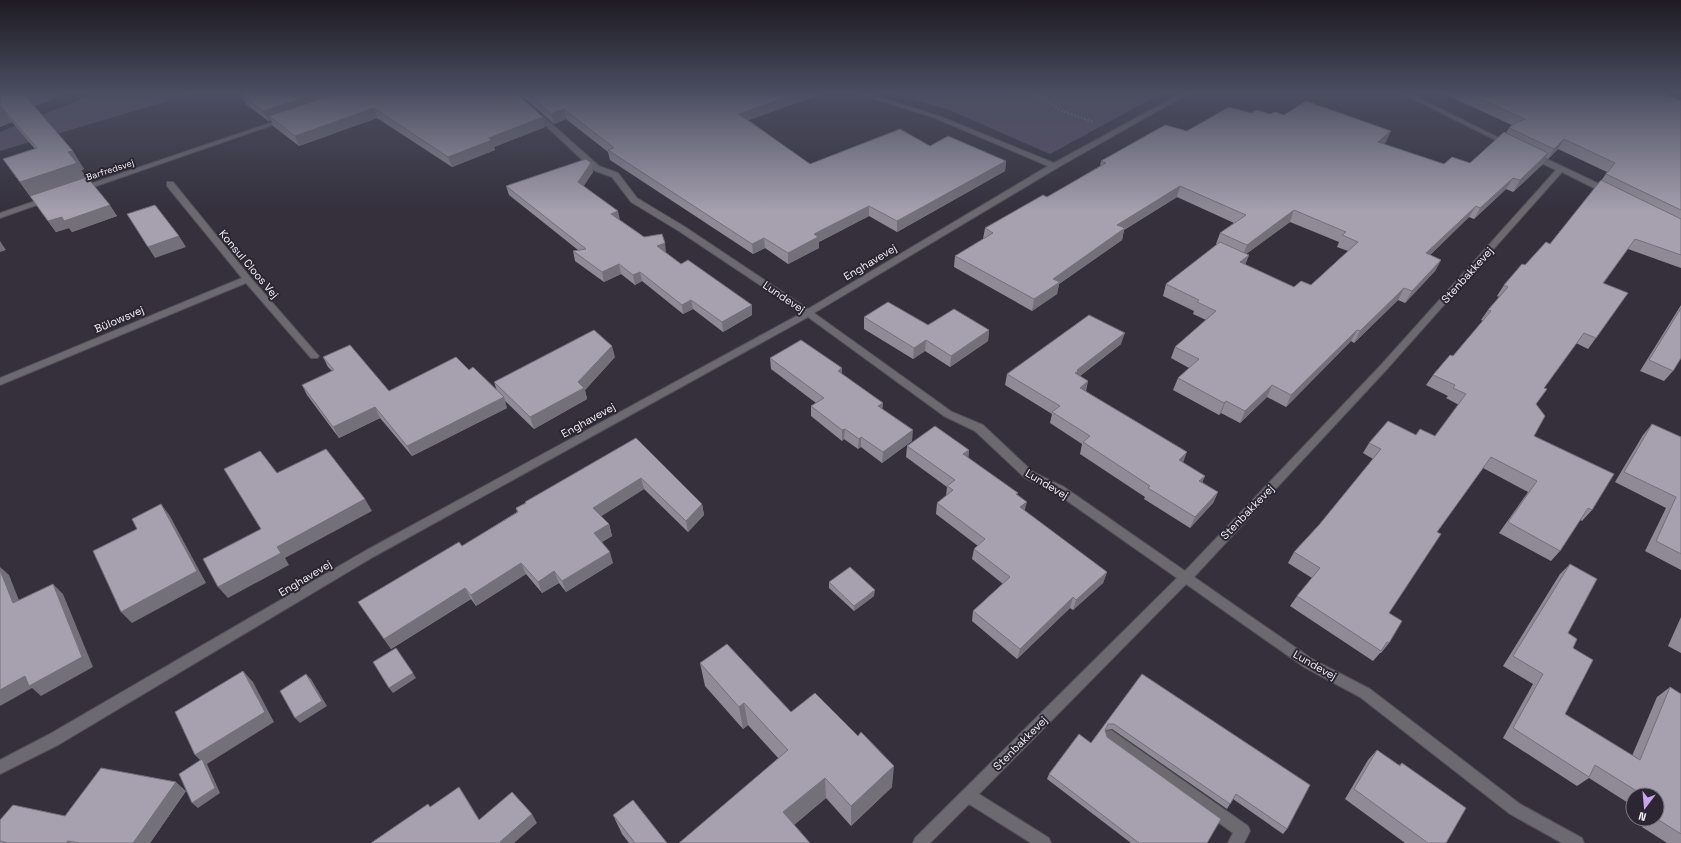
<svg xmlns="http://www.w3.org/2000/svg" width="1681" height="843" font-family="'Space Grotesk',sans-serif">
<rect width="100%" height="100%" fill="#35303c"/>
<!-- green -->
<path fill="#5c516a" d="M 96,93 L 194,93 L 0,151 L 0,132 Z
M 887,93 L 1162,93 L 1050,154 L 947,109 Z"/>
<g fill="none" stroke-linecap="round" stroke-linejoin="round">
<!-- service casing -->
<g stroke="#544f5a" stroke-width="2">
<path id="service" d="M 1111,730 L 1248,826 L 1250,831 L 1244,843 L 1228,843 L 1233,833 L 1106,741 L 1104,736 L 1106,731 Z"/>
</g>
<!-- minor casing -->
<g stroke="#544f5a" stroke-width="2">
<path id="minor" d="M 511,93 L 517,93 L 599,166 L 618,173 L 637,198 L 685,227 L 808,309 L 1048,166 L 935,118 L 859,94 L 858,93 L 867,93 L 939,116 L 1054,163 L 1182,93 L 1189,93 L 1057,168 L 814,313 L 952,412 L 983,425 L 1033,472 L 1064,487 L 1185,571 L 1381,365 L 1556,170 L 1528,157 L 1528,153 L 1534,153 L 1612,190 L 1612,194 L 1606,194 L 1562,172 L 1387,369 L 1194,577 L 1312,659 L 1370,689 L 1520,804 L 1582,838 L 1584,843 L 1562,843 L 1510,814 L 1360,697 L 1304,667 L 1186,584 L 979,794 L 1049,838 L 1051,843 L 1031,843 L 969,804 L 930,843 L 913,843 L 915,838 L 1177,578 L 1056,493 L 1025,478 L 975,431 L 944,416 L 808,317 L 373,557 L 58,745 L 0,774 L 0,760 L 48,735 L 365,551 L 802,313 L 679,231 L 631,202 L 612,177 L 593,170 Z
M 1401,93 L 1409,93 L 1511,144 L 1506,145 Z
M 167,182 L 173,182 L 250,277 L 317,354 L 319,356 L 317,358 L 311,358 L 246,283 L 0,385 L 0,378 L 242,278 L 167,186 Z"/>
</g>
<!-- tertiary casing -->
<g stroke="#544f5a" stroke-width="2">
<path id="tertiary" d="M 282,119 L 287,120 L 85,190 L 79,190 L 78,188 Z
M 44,198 L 50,198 L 51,200 L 0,218 L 0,213 Z"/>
</g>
<!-- path -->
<path stroke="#8c8792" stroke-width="2" stroke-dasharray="1.5 2" stroke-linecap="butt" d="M 1035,93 L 1060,110 L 1093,122"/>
<!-- service -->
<use href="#service" fill="#6c6a70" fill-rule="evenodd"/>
<!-- minor -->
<use href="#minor" fill="#6c6a70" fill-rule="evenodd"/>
<!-- tertiary -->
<use href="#tertiary" fill="#6c6a70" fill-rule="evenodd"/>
</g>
<!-- wall -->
<path fill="#8f8a96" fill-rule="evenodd" d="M 0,93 L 35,106 L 84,169 L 81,170 L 86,177 L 117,216 L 72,232 L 69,228 L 56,232 L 3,159 L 35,149 L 12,122 L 0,127 Z
M 519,93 L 822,93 L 822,94 L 748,120 L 810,164 L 930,146 L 1006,161 L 1005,171 L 897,232 L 869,216 L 819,242 L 819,248 L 788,264 L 765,248 L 753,254 L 610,160 L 608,152 L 566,119 L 554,124 Z
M 1442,93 L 1662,93 L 1681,101 L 1681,268 L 1628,249 L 1603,284 L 1596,338 L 1588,349 L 1576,343 L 1544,388 L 1536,404 L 1534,436 L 1592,510 L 1582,521 L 1580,520 L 1560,551 L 1551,561 L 1499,533 L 1528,492 L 1483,468 L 1437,532 L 1389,613 L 1389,643 L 1381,653 L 1380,653 L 1373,661 L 1290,606 L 1297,596 L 1312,578 L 1288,563 L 1294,552 L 1319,525 L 1373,459 L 1363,453 L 1369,443 L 1416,435 L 1435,436 L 1459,405 L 1446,398 L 1448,396 L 1426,385 L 1433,375 L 1453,356 L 1483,321 L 1481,320 L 1488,310 L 1499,297 L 1497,296 L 1504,285 L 1525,265 L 1550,244 L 1601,181 L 1607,172 L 1558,149 L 1548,159 L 1546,158 L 1542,165 L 1513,192 L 1506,189 L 1474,219 L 1469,217 L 1430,255 L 1441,260 L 1435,271 L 1405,303 L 1398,300 L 1354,343 L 1351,341 L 1286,407 L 1267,397 L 1240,423 L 1221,413 L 1219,415 L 1173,390 L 1178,378 L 1189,368 L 1171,358 L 1175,347 L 1206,320 L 1193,314 L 1194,311 L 1163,296 L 1166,284 L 1217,245 L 1216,244 L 1220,233 L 1234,223 L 1177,197 L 1124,230 L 1122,240 L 1059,284 L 1057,294 L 1032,311 L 954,267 L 955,256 L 983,239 L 985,228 L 1047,197 L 1100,166 L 1101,161 L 1187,131 L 1251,113 L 1284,115 L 1386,142 L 1384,144 L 1444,164 L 1470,163 L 1506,133 L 1509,128 L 1512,125 ZM 1290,222 L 1339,242 L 1337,247 L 1348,251 L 1311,285 L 1294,287 L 1245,265 L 1249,255 L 1246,254 Z
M 241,94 L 545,127 L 494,147 L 495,150 L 452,167 L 377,118 L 299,146 L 273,126 L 271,120 L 268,121 L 246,104 Z
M 593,172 L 583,186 L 620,220 L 666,252 L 666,253 L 752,315 L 723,332 L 693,309 L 683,314 L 642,281 L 635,285 L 621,274 L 604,282 L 575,261 L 573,251 L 578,250 L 509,195 L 506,186 Z
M 1681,305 L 1681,358 L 1673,371 L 1664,381 L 1640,371 Z
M 864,317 L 928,325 L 989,330 L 988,341 L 950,367 L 925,351 L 913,359 L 864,329 Z
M 1121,344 L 1080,376 L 1088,381 L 1086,391 L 1183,463 L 1205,476 L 1202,482 L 1218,492 L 1213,503 L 1190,528 L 1144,499 L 1145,497 L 1080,454 L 1082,444 L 1050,423 L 1052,414 L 1005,385 L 1007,374 Z
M 323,357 L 389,391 L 469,370 L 497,391 L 494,382 L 615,357 L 585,390 L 587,399 L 534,429 L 504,400 L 507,408 L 412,456 L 380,418 L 339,438 L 307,395 L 302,385 L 332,371 L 328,367 Z
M 770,358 L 842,374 L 883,403 L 882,409 L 912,441 L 882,463 L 861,447 L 858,449 L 844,439 L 842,441 L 811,416 L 811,406 L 816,403 L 771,369 Z
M 1652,424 L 1681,437 L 1681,570 L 1645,551 L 1666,508 L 1615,482 L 1643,435 Z
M 636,438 L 702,504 L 704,515 L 688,532 L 644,489 L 601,516 L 609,524 L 612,536 L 602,542 L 613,563 L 566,592 L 559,583 L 542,593 L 526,574 L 476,606 L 471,599 L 391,649 L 366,613 L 462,546 L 517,512 L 516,508 L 525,503 L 525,502 Z
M 907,446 L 969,450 L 968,458 L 1018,493 L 1017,495 L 1024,511 L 1107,572 L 1103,583 L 1073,610 L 1070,608 L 1017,659 L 972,621 L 973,611 L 1003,584 L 972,559 L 974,549 L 978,546 L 936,514 L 937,503 L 946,496 L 947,487 L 906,457 Z
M 1570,564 L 1568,633 L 1573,648 L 1565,714 L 1632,756 L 1657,697 L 1670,687 L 1681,694 L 1681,843 L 1667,843 L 1642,827 L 1646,819 L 1657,819 L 1657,795 L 1633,795 L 1633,806 L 1589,778 L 1577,786 L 1503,738 L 1533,684 L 1503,666 L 1560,574 Z
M 829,582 L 874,596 L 854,611 L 829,588 Z
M 1681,617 L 1681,653 L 1668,646 Z
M 700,663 L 791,712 L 892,787 L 851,826 L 826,798 L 794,825 L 679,843 L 779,759 L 748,725 L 743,729 L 705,686 Z
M 1142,674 L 1287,829 L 1283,834 L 1233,799 L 1227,809 L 1112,729 L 1106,730 L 1105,731 L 1107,737 L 1207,843 L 1131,843 L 1047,779 L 1049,774 L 1091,743 Z
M 1377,750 L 1399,765 L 1402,763 L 1446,843 L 1405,843 L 1345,799 L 1368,760 Z
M 186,791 L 150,843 L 0,843 L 0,820 L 65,816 Z
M 613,815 L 667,843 L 629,843 L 622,834 Z"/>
<!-- shaded-wall -->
<path fill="#74707a" d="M 23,93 L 67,93 L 33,107 Z
M 320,93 L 352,93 L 269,116 L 271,120 L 268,121 L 263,111 Z
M 798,93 L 822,93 L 822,94 L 740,123 L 739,114 Z
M 0,105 L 12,122 L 0,127 Z
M 374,108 L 377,118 L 299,146 L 295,136 Z
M 564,109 L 566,119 L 554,124 L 551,114 Z
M 543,117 L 545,127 L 494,147 L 495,150 L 452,167 L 448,157 L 489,138 Z
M 1391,131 L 1386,142 L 1373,152 L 1378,142 Z
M 1564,139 L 1558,149 L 1548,159 L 1554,149 Z
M 73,151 L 84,169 L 81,170 L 89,182 L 33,200 L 20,182 L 68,152 Z
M 1548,153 L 1542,165 L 1513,192 L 1520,180 Z
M 1006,161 L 1005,171 L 897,232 L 897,221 Z
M 591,163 L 593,172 L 580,192 L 578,182 Z
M 1513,178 L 1506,189 L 1474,219 L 1480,208 Z
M 1180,186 L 1177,197 L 1124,230 L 1122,240 L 1059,284 L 1057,294 L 1032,311 L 1034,299 L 1053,279 L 1117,225 Z
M 110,205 L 117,216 L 72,232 L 64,221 Z
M 869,206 L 869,216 L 819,242 L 819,248 L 788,264 L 788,253 L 814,234 Z
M 1476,206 L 1469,217 L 1420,265 L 1426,253 Z
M 1294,210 L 1290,222 L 1242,257 L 1247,245 Z
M 618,211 L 620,220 L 611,214 Z
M 62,217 L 69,228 L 56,232 L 48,221 Z
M 179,236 L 186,247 L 155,258 L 148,247 Z
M 764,238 L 765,248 L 753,254 L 752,244 Z
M 0,241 L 6,250 L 0,252 Z
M 665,243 L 666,252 L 659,256 L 657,246 Z
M 1249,255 L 1244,267 L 1240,262 Z
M 1441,260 L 1435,271 L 1405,303 L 1412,291 Z
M 619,264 L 621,274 L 604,282 L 602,272 Z
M 640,272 L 642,281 L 635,285 L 633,275 Z
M 1404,288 L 1398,300 L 1354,343 L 1360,331 Z
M 691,300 L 693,309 L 683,314 L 682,305 Z
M 752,305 L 752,315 L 723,332 L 722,322 Z
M 989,330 L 988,341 L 950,367 L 951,356 Z
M 1357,330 L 1351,341 L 1286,407 L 1291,395 Z
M 1125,333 L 1121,344 L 1076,379 L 1075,373 L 1077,370 Z
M 926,340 L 925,351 L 913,359 L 914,348 Z
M 612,346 L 615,357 L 585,390 L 587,399 L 534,429 L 530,417 L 578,382 Z
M 842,368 L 842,379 L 838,371 Z
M 1088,381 L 1085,392 L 1080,388 Z
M 1272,385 L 1267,397 L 1240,423 L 1245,411 Z
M 504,397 L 507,408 L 412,456 L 407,446 Z
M 1226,401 L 1221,413 L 1219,415 L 1224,403 Z
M 883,403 L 882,413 L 878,406 Z
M 375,407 L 380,418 L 339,438 L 333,427 Z
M 845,429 L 844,439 L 842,441 L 842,430 Z
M 913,430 L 912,441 L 882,463 L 883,452 Z
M 861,437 L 861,447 L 858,449 L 859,439 Z
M 969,450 L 968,461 L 963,454 Z
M 1187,452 L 1183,463 L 1179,460 Z
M 1205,476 L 1200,487 L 1199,481 Z
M 641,478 L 644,489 L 597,519 L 593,508 Z
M 1218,492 L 1213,503 L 1190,528 L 1195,517 Z
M 365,499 L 372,511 L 285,558 L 289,565 L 228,598 L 218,587 L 277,547 Z
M 1027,502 L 1024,513 L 1020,507 Z
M 161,504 L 170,516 L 206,583 L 132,623 L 121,612 Z
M 702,504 L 704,515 L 688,532 L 686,521 Z
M 609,524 L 612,536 L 598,544 L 594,533 Z
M 610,552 L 613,563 L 566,592 L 562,581 Z
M 521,563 L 526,574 L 476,606 L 471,595 Z
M 0,567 L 9,575 L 24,613 L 13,603 L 0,570 Z
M 554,571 L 559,583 L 542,593 L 538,582 Z
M 1107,572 L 1103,583 L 1073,610 L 1076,600 Z
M 53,584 L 63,594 L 93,667 L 41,696 L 32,688 L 0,706 L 0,690 L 25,676 Z
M 465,588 L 471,599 L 391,649 L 384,639 Z
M 875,590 L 874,596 L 854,611 L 854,606 Z
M 1073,597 L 1070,608 L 1017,659 L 1020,649 Z
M 243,671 L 253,682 L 274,722 L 207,764 L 220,793 L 198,808 L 192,803 L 203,763 L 195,755 Z
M 413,673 L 416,678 L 393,693 L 389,688 Z
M 306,674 L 311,679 L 327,706 L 300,723 L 295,718 Z
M 744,703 L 748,725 L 743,729 L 739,707 Z
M 894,766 L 892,787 L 851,826 L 851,806 Z
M 825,778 L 826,798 L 785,832 L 783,812 Z
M 176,782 L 186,791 L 150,843 L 133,843 Z
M 459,787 L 465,796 L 485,829 L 479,820 Z
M 532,814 L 537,823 L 514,843 L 501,843 L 500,842 Z
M 68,841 L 71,843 L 66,843 Z"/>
<!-- building -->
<path fill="#a6a0af" stroke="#74707a" d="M 0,93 L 23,93 L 73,151 L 68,152 L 77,163 L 20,182 L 3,159 L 37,148 L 0,105 Z
M 247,93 L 320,93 L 263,111 L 241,94 Z
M 338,93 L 516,93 L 543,117 L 489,138 L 492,140 L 448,157 L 374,108 L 295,136 L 269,116 Z
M 527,93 L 798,93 L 739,114 L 810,164 L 900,129 L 930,146 L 948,136 L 1006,161 L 897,221 L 869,206 L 814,234 L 818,237 L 788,253 L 764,238 L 752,244 L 608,150 L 614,148 L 564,109 L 551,114 Z
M 1467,93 L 1662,93 L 1681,101 L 1681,210 L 1606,174 L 1615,163 L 1564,139 L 1554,149 L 1509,128 L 1515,123 L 1525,119 Z
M 1306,101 L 1391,131 L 1378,142 L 1444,164 L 1452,157 L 1470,163 L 1504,132 L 1548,153 L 1520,180 L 1513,178 L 1480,208 L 1476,206 L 1426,253 L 1441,260 L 1412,291 L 1404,288 L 1360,331 L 1357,330 L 1291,395 L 1272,385 L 1245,411 L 1226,401 L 1224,403 L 1178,378 L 1199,359 L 1175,347 L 1216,311 L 1197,302 L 1199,300 L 1166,284 L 1220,242 L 1249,255 L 1240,262 L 1294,287 L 1301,281 L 1311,285 L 1358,242 L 1342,235 L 1346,232 L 1294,210 L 1247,245 L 1220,233 L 1246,215 L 1180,186 L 1117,225 L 1125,228 L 1053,279 L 1060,282 L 1034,299 L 955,256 L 993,233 L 985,228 L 1043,195 L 1047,197 L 1106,163 L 1101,161 L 1165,125 L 1187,131 L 1229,107 L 1251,113 L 1257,110 L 1270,114 L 1275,112 L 1284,115 Z
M 586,159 L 591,163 L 578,182 L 618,211 L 611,214 L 644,237 L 662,234 L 665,243 L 657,246 L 681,264 L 688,260 L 752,305 L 722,322 L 691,300 L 682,305 L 640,272 L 633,275 L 619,264 L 602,272 L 573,251 L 586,249 L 506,186 Z
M 87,177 L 110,205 L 64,221 L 62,217 L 48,221 L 30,196 Z
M 1601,180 L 1681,219 L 1681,255 L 1635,239 L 1603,283 L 1628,293 L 1596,338 L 1584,333 L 1544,388 L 1547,389 L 1536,404 L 1545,416 L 1534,436 L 1614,474 L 1592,510 L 1588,508 L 1560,551 L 1508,522 L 1537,481 L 1491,457 L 1437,532 L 1441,534 L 1389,613 L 1402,621 L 1389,643 L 1387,642 L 1381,651 L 1297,596 L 1320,568 L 1294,552 L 1319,525 L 1381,449 L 1369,443 L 1388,421 L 1416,435 L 1420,429 L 1435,436 L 1466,394 L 1453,388 L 1455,385 L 1433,375 L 1450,355 L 1453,356 L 1491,311 L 1488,310 L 1508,287 L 1504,285 L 1522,264 L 1525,265 L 1546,242 L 1550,244 Z
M 155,205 L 179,236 L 148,247 L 127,214 Z
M 888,302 L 928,325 L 954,309 L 989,330 L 951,356 L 926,340 L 914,348 L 864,317 Z
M 1681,308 L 1681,358 L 1673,371 L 1649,360 Z
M 1089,315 L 1125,333 L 1077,370 L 1078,371 L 1075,373 L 1088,381 L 1080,388 L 1187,452 L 1179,460 L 1205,476 L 1199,481 L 1218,492 L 1195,517 L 1148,488 L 1150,486 L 1083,442 L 1090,436 L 1052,412 L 1060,406 L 1007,374 Z
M 594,330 L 612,346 L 578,382 L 584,388 L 530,417 L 494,382 Z
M 801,340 L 842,368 L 838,371 L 883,403 L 878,406 L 913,430 L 883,452 L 861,437 L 859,439 L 845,429 L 842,430 L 811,406 L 824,398 L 770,358 Z
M 350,345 L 389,391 L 456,357 L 469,370 L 473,367 L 504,397 L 407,446 L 375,407 L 333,427 L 302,385 L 334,370 L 323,357 Z
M 1652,424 L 1681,437 L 1681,554 L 1656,541 L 1676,497 L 1624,472 Z
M 935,426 L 969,450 L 963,454 L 1018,493 L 1016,494 L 1027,502 L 1020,507 L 1107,572 L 1076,600 L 1073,597 L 1020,649 L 973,611 L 1010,577 L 974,549 L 985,539 L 937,503 L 953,490 L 947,486 L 955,480 L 907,446 Z
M 636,438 L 702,504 L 686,521 L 641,478 L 593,508 L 609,524 L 594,533 L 610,552 L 562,581 L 554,571 L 538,582 L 521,563 L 471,595 L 465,588 L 384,639 L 358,602 L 459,542 L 462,546 L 518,512 L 516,508 L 526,503 L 525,502 Z
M 326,449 L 365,499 L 277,547 L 281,553 L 218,587 L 203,559 L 261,529 L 224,469 L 260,451 L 277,473 Z
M 161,504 L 197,571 L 121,612 L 93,551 L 137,529 L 132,519 Z
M 1570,564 L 1597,579 L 1568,633 L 1577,639 L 1573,648 L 1593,660 L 1565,714 L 1640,760 L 1670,687 L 1681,694 L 1681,834 L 1657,819 L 1657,816 L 1661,806 L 1657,804 L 1657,795 L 1643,795 L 1595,765 L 1589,777 L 1513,728 L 1543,674 L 1513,656 Z
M 850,567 L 875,590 L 854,606 L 829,582 Z
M 0,570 L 13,603 L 53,584 L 82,657 L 29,686 L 25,676 L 0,690 Z
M 727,644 L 791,712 L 815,693 L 858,736 L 861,732 L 894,766 L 851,806 L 825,778 L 783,812 L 810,843 L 679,843 L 788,750 L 744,703 L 739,707 L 700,663 Z
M 396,648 L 413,673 L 389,688 L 373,662 Z
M 243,671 L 265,712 L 195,755 L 175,712 Z
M 306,674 L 322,701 L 295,718 L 280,691 Z
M 1142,674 L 1310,785 L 1287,829 L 1236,794 L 1230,804 L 1114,724 L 1108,724 L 1105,730 L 1107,737 L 1221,819 L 1207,843 L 1139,843 L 1049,774 L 1079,734 L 1091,743 Z
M 1377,750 L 1400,766 L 1402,763 L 1466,808 L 1446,843 L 1428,843 L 1354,789 Z
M 202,759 L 215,788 L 192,803 L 179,774 Z
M 101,768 L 176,782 L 133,843 L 80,843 L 68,841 L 66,843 L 8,843 L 0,841 L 0,820 L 13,805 L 65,816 Z
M 459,787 L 479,820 L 512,792 L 532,814 L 500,842 L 501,843 L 371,843 L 428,804 L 430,807 Z
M 633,800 L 667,843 L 635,843 L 613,815 Z"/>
<!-- sky -->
<linearGradient id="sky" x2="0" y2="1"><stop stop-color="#1d1a21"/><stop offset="0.44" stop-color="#4b4e61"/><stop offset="1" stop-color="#4b4e61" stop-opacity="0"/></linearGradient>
<rect width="1681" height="211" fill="url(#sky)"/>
<g text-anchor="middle" stroke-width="4" stroke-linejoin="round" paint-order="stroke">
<!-- far-street labels -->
<g font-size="9" fill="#f4f1f9" stroke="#2b2632">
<text transform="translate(110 170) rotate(-18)" y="3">Barfredsvej</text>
</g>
<!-- street labels -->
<g font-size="11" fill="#f4f1f9" stroke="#2b2632">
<text transform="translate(870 262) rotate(-31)" y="4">Enghavevej</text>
<text transform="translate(249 264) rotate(50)" y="4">Konsul Cloos Vej</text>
<text transform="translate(1467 275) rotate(-48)" y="4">Stenbakkevej</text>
<text transform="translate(784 297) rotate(34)" y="4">Lundevej</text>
<text transform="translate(119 319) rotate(-23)" y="4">Bülowsvej</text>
<text transform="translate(588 420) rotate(-29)" y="4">Enghavevej</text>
<text transform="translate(1047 484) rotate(31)" y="4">Lundevej</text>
<text transform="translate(1247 512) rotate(-46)" y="4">Stenbakkevej</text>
<text transform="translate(305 578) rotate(-31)" y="4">Enghavevej</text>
<text transform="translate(1315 665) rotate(30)" y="4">Lundevej</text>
<text transform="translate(1020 743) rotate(-45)" y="4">Stenbakkevej</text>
</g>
</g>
<!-- north arrow -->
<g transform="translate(1645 807) rotate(196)"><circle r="19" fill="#2b2632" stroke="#7b7782"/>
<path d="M0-3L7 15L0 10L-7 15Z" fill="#c7a6ef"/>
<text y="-6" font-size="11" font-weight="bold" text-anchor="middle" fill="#f4f1f9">N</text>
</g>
</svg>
